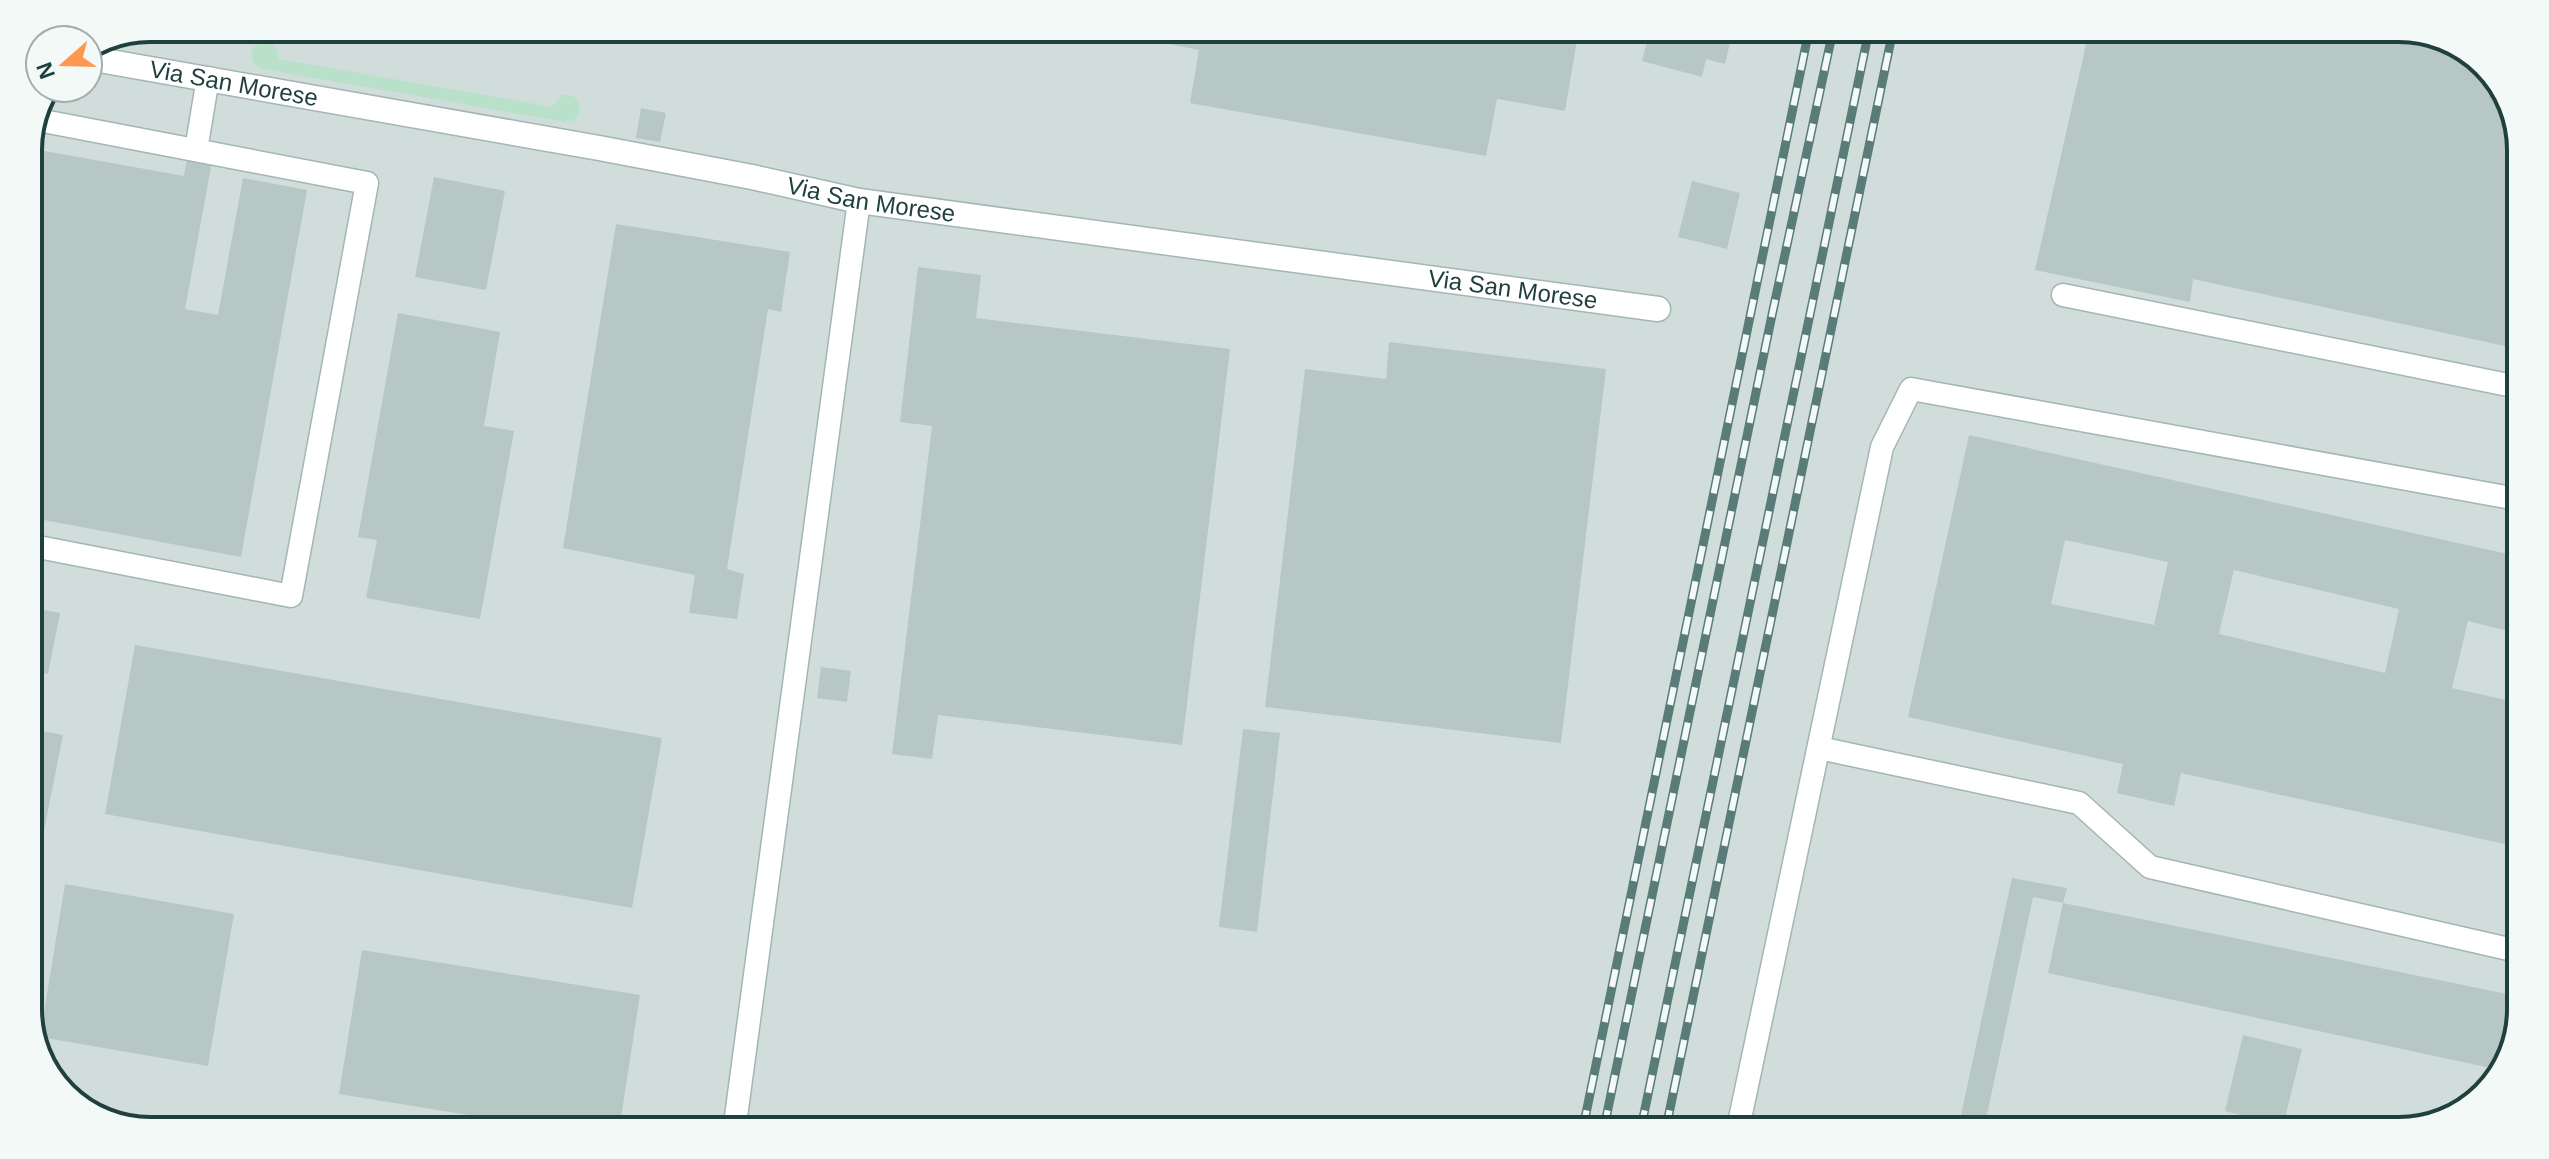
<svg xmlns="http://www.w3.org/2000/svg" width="2549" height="1159" font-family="Helvetica,sans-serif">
<rect width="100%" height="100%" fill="#e2edea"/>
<!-- built -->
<path fill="#d0ddda" d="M 150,28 L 2446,37 L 2500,82 L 2521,142 L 2512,1056 L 2467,1111 L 2400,1131 L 103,1122 L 53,1083 L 28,1018 L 28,142 L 53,88 L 88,88 L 88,53 Z"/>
<!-- green -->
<path fill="#b9e1ca" d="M 261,42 L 273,44 L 278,51 L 279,59 L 552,107 L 562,95 L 571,95 L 578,100 L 580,112 L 575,120 L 565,122 L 263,69 L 255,65 C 250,56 250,47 261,42 Z"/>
<!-- building -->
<path fill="#b7c8c4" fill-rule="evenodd" d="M 1109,32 L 1226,32 L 1578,34 L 1565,111 L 1497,99 L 1486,156 L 1190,103 L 1199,50 Z
M 1649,34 L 1732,34 L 1725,64 L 1706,59 L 1702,77 L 1642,61 Z
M 2088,36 L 2446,37 L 2500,82 L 2521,142 L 2519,349 L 2193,279 L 2190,302 L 2035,270 Z
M 641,108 L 666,113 L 660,142 L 636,138 Z
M 28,148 L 184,176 L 188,152 L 213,156 L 185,309 L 218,315 L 243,178 L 307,190 L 241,557 L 28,517 Z
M 434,177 L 505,191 L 486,290 L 415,277 Z
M 1692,181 L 1740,193 L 1727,249 L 1678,237 Z
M 616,224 L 790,252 L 781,312 L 768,309 L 727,569 L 744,574 L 737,619 L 689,613 L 695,575 L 563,548 Z
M 918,267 L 981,275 L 976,318 L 1230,349 L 1182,745 L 938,715 L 932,759 L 892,754 L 932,426 L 900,422 Z
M 398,313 L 500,332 L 484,426 L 514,431 L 480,619 L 366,598 L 377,540 L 358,537 Z
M 1389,342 L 1606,369 L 1561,743 L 1265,707 L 1305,369 L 1386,379 Z
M 1969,435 L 2517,556 L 2516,633 L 2468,621 L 2452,688 L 2515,702 L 2514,846 L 2181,773 L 2174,806 L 2117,793 L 2123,764 L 1908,717 ZM 2065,540 L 2168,562 L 2154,625 L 2051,604 ZM 2234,570 L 2399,609 L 2385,673 L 2219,634 Z
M 28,607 L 60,613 L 48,674 L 28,670 Z
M 135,645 L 662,738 L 632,908 L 105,814 Z
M 821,667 L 851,671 L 847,702 L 817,698 Z
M 28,728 L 63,735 L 38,861 L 28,859 Z
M 1243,729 L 1280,733 L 1257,932 L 1219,927 Z
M 2012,878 L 2067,888 L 2063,903 L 2033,897 L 1984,1129 L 1958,1129 Z
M 65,884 L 234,914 L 208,1066 L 40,1037 Z
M 2063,903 L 2512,995 L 2512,1056 L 2500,1070 L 2048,973 Z
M 362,950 L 640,995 L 620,1124 L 517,1123 L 339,1094 Z
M 2243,1035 L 2302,1049 L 2283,1126 L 2225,1111 Z"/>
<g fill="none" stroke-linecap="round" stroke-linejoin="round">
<!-- service casing -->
<g stroke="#a4b6b3" stroke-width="25">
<path id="service" d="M 196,150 L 208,78
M 2063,295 L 2518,387
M 28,545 L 291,596 L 367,183 L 38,120
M 1819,748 L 2079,803 L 2150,867 L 2513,950
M 735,1124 L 859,201
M 1738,1128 L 1882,447 L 1911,389 L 2517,499"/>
</g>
<!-- minor casing -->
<g stroke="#a4b6b3" stroke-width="27">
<g id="minor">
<path id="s1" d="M 88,58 L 599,148 L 752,177 L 859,201 L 1658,309"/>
</g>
</g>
<!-- service -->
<use href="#service" stroke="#fff" stroke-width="22"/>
<!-- minor -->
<use href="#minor" stroke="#fff" stroke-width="24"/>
<!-- rail casing -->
<g stroke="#5a7c79" stroke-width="9">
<path id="rail" d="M 1583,1128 L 1808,35
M 1604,1128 L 1772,315 L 1832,35
M 1641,1128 L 1868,35
M 1666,1128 L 1892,35"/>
</g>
<!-- rail -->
<use href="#rail" stroke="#f3f9f7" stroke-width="6" stroke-dasharray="18" stroke-linecap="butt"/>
</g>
<g text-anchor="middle" stroke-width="6" stroke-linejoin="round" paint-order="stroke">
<!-- street labels -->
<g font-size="24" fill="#20403d" stroke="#f3f9f7">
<text dy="8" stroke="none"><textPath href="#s1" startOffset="148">Via San Morese</textPath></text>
<text dy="8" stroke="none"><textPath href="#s1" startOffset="796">Via San Morese</textPath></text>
<text dy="8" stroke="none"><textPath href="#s1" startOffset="1444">Via San Morese</textPath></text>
</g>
</g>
<!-- crop -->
<path d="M0 0H2549V1159H0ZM150 42H2399A108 108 0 0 1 2507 150V1009A108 108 0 0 1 2399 1117H150A108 108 0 0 1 42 1009V150A108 108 0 0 1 150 42Z" fill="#f3f9f7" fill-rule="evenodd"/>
<path fill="none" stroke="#20403d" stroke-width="4" d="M150 42H2399A108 108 0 0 1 2507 150V1009A108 108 0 0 1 2399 1117H150A108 108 0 0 1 42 1009V150A108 108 0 0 1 150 42Z"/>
<!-- north arrow -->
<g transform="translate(64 64) rotate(250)"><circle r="38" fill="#f3f9f7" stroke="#9fafad" stroke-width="2"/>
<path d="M0-6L14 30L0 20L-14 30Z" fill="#fe984f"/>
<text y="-12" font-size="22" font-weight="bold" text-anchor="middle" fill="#20403d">N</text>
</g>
</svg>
